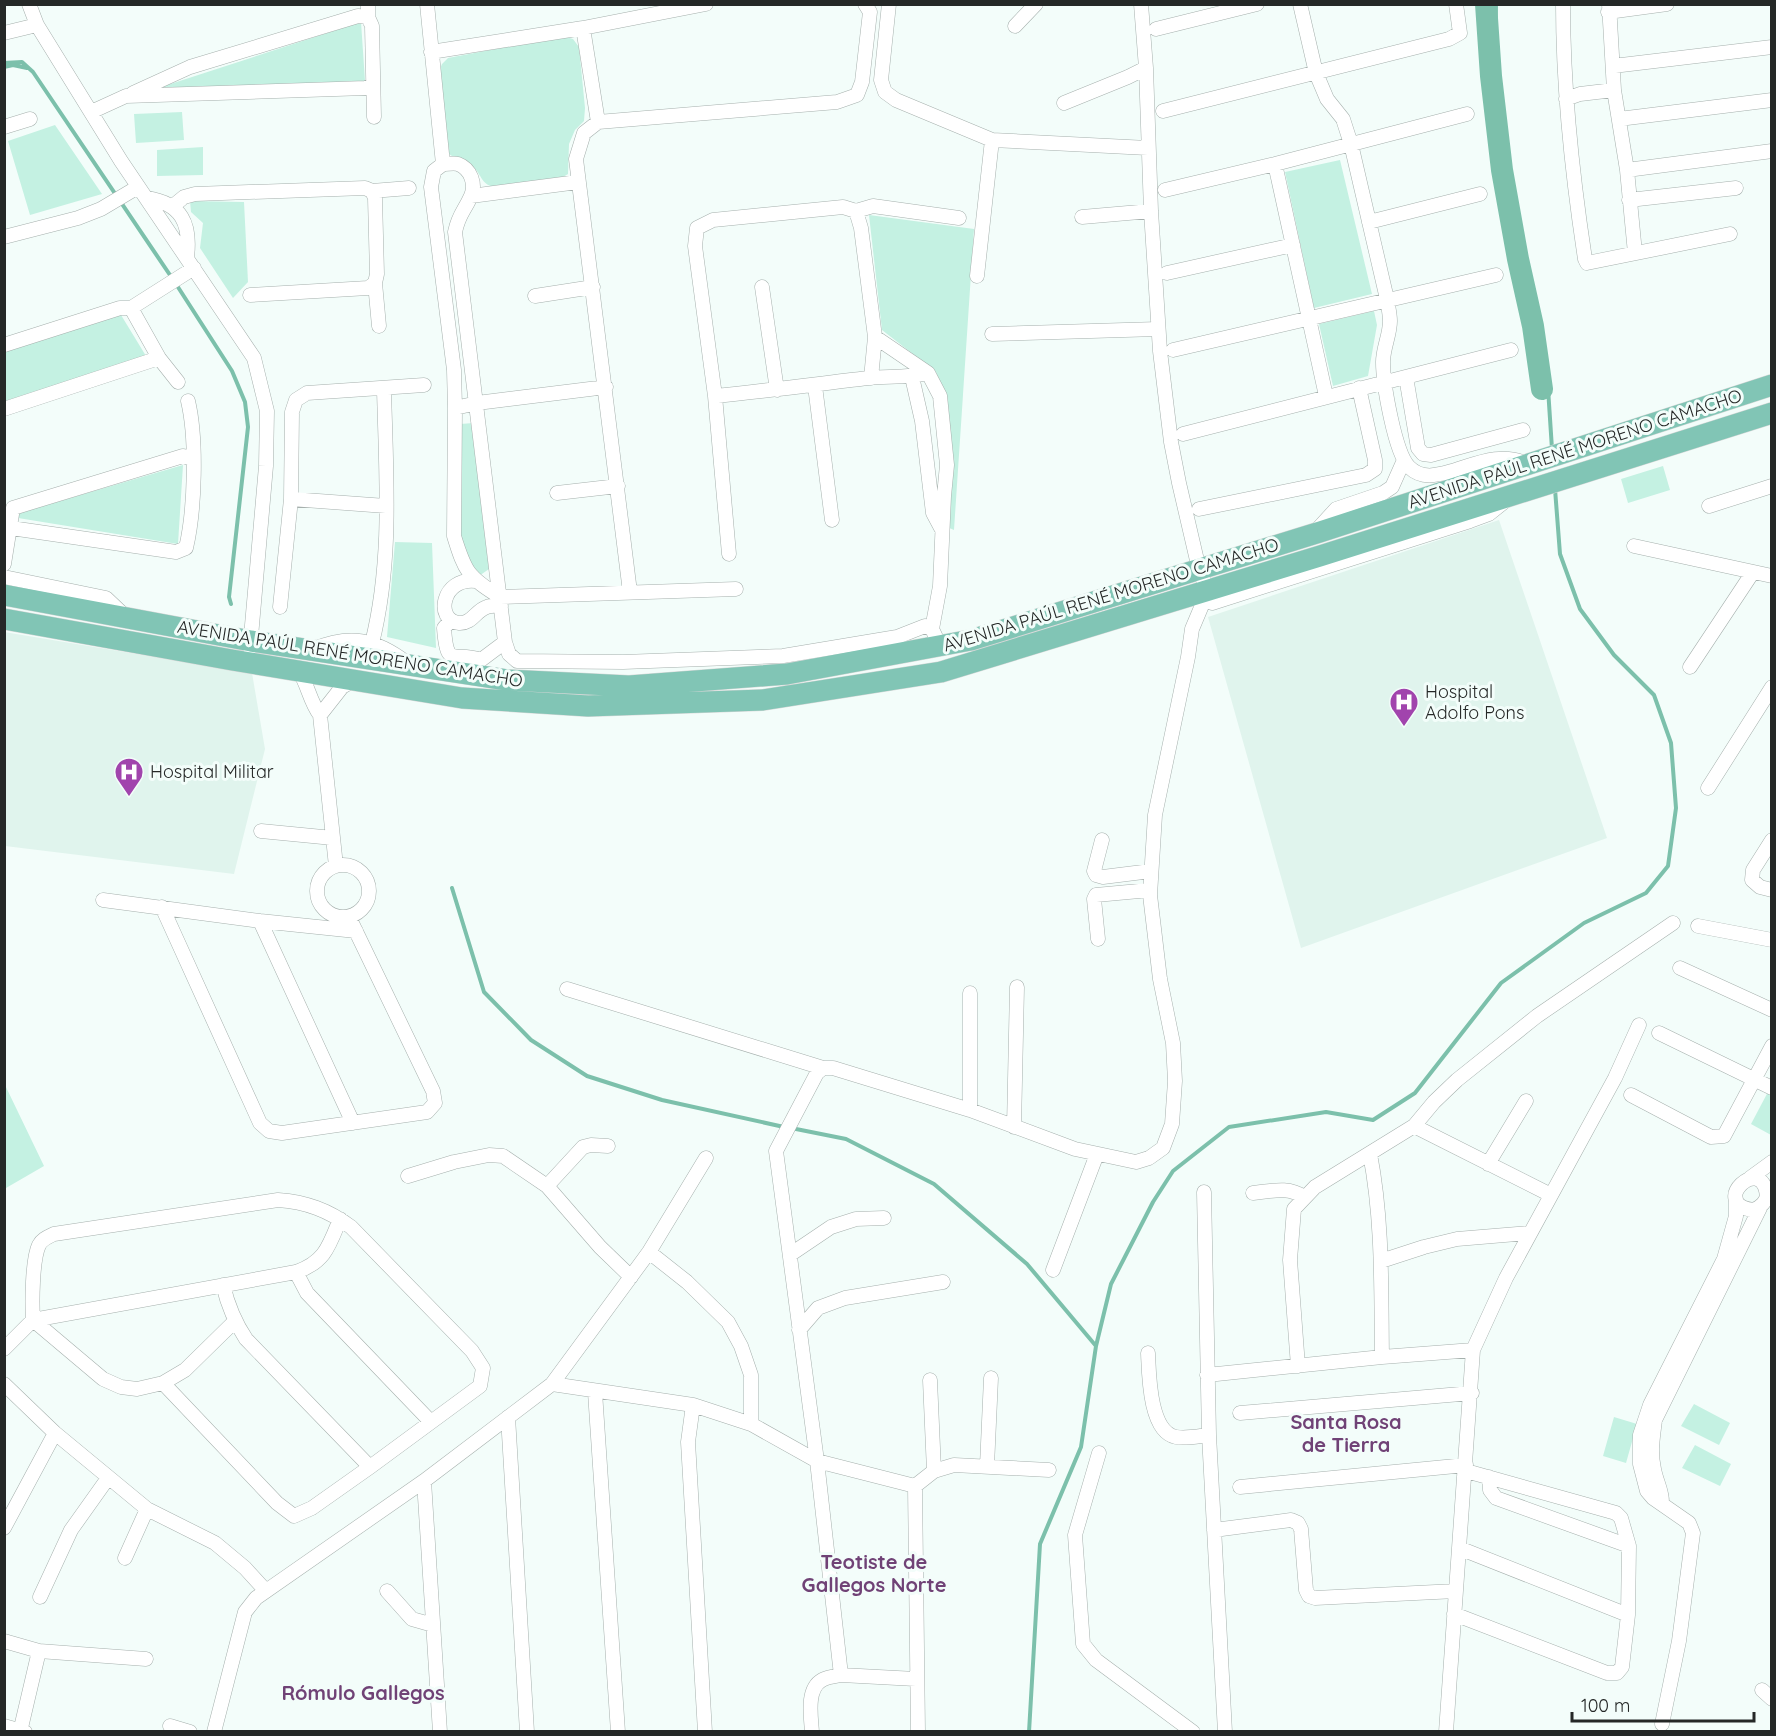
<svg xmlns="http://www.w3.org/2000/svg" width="1776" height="1736" font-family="Quicksand,sans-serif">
<rect width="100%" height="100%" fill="#f3fdfa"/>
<!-- built -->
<path fill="#e0f4ed" d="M 1499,520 L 1607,838 L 1301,948 L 1208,617 Z
M 4,632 L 252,673 L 265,749 L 234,874 L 5,846 Z"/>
<!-- green -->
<path fill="#c4f1e2" d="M 361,22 L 365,81 L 155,89 Z
M 563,36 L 573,39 L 579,47 L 585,108 L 584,121 L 575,130 L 569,144 L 568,174 L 558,180 L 495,187 C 480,185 482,173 471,165 C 464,160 456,159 449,154 L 438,74 L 442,64 L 448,58 Z
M 182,112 L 184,140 L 136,143 L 134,114 Z
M 55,125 L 102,194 L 30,215 L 8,141 Z
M 203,147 L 203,175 L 157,176 L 157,150 Z
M 1340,160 L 1372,294 L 1314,308 L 1285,172 Z
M 190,201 L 244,202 L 248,282 L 233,298 L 200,248 L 203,223 L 191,212 Z
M 869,215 L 974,229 L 954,530 L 947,527 L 945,397 L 936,372 L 882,330 Z
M 1374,311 L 1377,325 L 1368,376 L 1333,386 L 1319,324 Z
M 121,315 L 146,356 L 5,402 L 4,352 Z
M 474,423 L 489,569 L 479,576 L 466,558 L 461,542 L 460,424 Z
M 183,465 L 178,544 L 18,518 L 19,513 Z
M 1663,466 L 1670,490 L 1628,503 L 1621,479 Z
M 395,542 L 432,543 L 436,648 L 387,637 Z
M 5,1085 L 44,1166 L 6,1188 L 4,1188 Z
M 1769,1090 L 1771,1092 L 1771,1135 L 1751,1124 Z
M 1694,1404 L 1730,1423 L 1719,1445 L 1681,1426 Z
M 1614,1417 L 1637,1424 L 1626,1463 L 1603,1456 Z
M 1695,1445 L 1731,1464 L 1720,1486 L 1682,1468 Z"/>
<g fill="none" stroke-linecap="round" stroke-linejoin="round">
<!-- stream -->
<path stroke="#7cc0ab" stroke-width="4" d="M 1496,4 L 1495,53 L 1508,170 L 1546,358 L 1552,449
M 4,63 L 22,62 L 33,72 L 172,278
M 4,67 L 13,65 L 27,68
M 176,284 L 232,371 L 245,402 L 248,427 L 229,597 L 231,604
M 452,888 L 484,992 L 531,1040 L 587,1076 L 662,1100 L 784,1127
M 791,1128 L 846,1139 L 934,1184 L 1027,1264 L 1096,1346
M 1029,1732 L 1040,1544 L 1081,1447 L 1096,1346 L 1111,1284 L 1153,1202 L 1173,1171 L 1229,1127 L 1326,1112 L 1373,1120 L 1415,1093 L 1501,983 L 1584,923 L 1646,893 L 1668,866 L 1676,808 L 1671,743 L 1654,695 L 1614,655 L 1580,609 L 1560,554 L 1555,489"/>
<!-- river -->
<path stroke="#7cc0ab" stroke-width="22" d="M 1486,4 L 1491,76 L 1502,170 L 1518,259 L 1533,326 L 1542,389"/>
<!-- street casing -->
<g stroke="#a6b0ad" stroke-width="15">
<path id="street" d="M 29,4 L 37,25 L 121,161 L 254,358 L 267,411 L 266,466 L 250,648
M 368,4 L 368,17 L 372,26 L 374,117
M 427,4 L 443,164 L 434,171 L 431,187 L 454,370 L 455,408 L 454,536 C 465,572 468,577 500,597 L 736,589
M 889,4 L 881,80 L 885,92 L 896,100 L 992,140 L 1148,148
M 1141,4 L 1146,68 L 1151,211 L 1160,351 L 1171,442 L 1179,483 L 1199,569 L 1212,603 L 1470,521 L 1489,514 L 1504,502
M 1300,4 L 1316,73 L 1327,99 L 1343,119 L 1351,144 L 1387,299 C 1388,306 1390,314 1390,321 C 1390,335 1383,348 1383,362 C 1383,384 1395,453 1409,467 C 1422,480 1438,475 1452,471 C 1478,463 1502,452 1527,464
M 1563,4 C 1563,90 1572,174 1585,259 L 1587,263 L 1730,234
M 1609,4 L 1614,90 L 1627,170 L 1635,253
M 1608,12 L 1667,4
M 1015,26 L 1036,4
M 583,28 L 598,122 L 584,133 L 576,159 L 630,592
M 1156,29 L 1257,4
M 4,33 L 37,25
M 431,52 L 583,28 L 706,4
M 1613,66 L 1772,47
M 133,93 L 190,67 L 358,16 L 368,17
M 1566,99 L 1580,94 L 1614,90
M 1064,103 L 1128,77 L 1146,68
M 1163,111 L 1449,39 L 1460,33 L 1456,4
M 91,112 L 126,96 L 366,88 L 372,85
M 1619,119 L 1772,100
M 598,122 L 837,102 L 857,95 L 862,82 L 870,12 L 865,4
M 4,127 L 30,119
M 443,164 C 448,164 454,163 458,164 C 471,169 476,184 471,196 C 464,212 459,213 455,232 L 505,642
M 1275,164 L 1326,396
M 1627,170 L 1772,151
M 1165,190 L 1275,164 L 1467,114
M 372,191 L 375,198 L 377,274 L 375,283 L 379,326
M 471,196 L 578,182
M 146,198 C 182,203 191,224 187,257
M 1629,200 L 1736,188
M 173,206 L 184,197 L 195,194 L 365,188 L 372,191 L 409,188
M 856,211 L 861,228 L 875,337 L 871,378
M 1082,217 L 1151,211
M 1369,222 L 1480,194
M 4,237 L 78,218 L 101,209 L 138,187
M 1167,273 L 1293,245
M 977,276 L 992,140
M 762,287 L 777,390
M 250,295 L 368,288 L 375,283
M 535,296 L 593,287
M 131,308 L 159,358 L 178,382
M 992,334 L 1158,329
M 875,337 L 928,373 L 940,396 L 947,465 L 944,496 L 940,586 L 932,629
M 4,345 L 120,308 L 131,308 L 194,268
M 1173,350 L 1496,275
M 912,377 L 922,421 L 933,513 L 941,528
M 1406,377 L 1418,448 L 1423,454 L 1431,455 L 1523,430
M 815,386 L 832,520
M 715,396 C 766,391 817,384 868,378 C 888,376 908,378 928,373
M 455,408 L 477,403 L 606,387
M 4,409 L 159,358
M 1183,434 L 1511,350
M 557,493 L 618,486
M 291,499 L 386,506
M 1709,506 L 1772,486
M 1199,509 L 1366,475 L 1375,469 L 1375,460 L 1359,388
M 11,528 L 176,552 L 186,548 C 195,510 197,439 188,401
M 1315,532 L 1336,509 L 1383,493 L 1392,487 L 1404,460
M 1634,546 L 1772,576
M 729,554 L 715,396 L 695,246 L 697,228 L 713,220 L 843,207 L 856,211 L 873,206 L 959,218
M 4,564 L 13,508 L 183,456 L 193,459
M 4,577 L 106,598 L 126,617
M 476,581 C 441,577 435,621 459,623 C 472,624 476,610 487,607 C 491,605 496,606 501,606
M 280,607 L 291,499 L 292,412 L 296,400 L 307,393 L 424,385
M 451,620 L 444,628 C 447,669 452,651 481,660 L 505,642 L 509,654 L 517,661 L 623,662 L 783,656 L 897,637 L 925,626 L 932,629 L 940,646
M 372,643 C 393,559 386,474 384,389
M 314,649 C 350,634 376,639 407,663
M 1690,667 L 1753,572
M 299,671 C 308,685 310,702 320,715 L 342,687 L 354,680
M 320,715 L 336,866
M 1708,788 L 1772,687
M 261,831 L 333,838
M 1102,840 L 1094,871 L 1096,875 L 1103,877 L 1151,871
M 1772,840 L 1753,870 L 1752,880 L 1760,887 L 1772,890
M317 891a26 26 0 1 1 52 0a26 26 0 1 1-52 0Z
M 103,900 L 260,921 L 356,931
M 162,907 L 260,1123 L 269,1131 L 282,1133 L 427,1112 L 435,1103 L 433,1091 L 349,917
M 260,921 L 353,1123
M 1698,926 L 1772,940
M 1098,939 L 1094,899 L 1096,895 L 1150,890
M 1680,968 L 1772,1010
M 567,989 L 823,1068 L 833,1068 L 970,1110 L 1075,1149 L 1136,1162 L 1149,1158 L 1163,1148 L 1172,1124 L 1175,1081 L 1173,1043 L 1160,979 L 1150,895 L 1155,815 L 1188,657 L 1192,629 L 1208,591
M 970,993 L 970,1110
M 1659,1033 L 1772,1088
M 1631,1095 L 1711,1137 L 1724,1136 L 1772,1046
M 1414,1126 L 1551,1195
M 1014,1127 L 1017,987
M 1370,1154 C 1383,1221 1381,1290 1382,1357
M 1488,1164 L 1526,1101
M 408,1176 L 454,1162 L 489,1155 L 503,1156 L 547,1186 L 600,1247 L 631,1277
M 1750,1178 L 1772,1162
M 547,1186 L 583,1147 L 591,1145 L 608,1146
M 1204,1192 L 1209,1435 L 1225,1732
M 1253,1193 C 1272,1191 1288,1186 1304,1197
M 1767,1196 C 1762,1152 1708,1204 1753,1210 C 1765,1206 1766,1198 1772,1188
M 649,1252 L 687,1282 L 728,1322 L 741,1346 L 751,1375 L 751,1424
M 791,1254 L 831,1227 L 856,1219 L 884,1218
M 1381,1261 L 1424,1247 L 1457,1239 L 1530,1233
M 1053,1270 L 1097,1154
M 296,1272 L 307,1293 L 431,1422
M 223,1285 C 228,1306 234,1321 246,1339 L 370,1467
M 33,1320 C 32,1303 32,1260 39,1245 C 42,1239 48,1237 54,1234 L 278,1200 C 306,1202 328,1210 351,1227 L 472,1351 L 483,1368 L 480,1386 L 370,1467 L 312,1508 L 294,1516 L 277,1503 L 163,1383
M 33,1320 L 103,1379 L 121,1387 L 137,1389 L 163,1383 L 185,1370 L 234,1322
M 799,1330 L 818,1308 L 845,1298 L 943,1282
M 4,1349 L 33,1320 L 296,1272 C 325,1262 329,1246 340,1219
M 1148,1353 C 1149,1373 1149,1432 1176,1437 C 1186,1439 1199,1436 1209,1435
M 1298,1366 L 1290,1260 L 1294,1209 L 1315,1187 L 1414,1126 L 1434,1102 L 1457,1080 L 1537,1016 L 1673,923
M 1207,1375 L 1382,1357 L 1473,1350
M 930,1380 L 934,1471
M 4,1384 L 55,1433 L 147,1509 L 215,1543 L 245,1568 L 266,1591
M 552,1384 L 649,1252 L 706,1158
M 595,1392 L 618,1732
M 693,1405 L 688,1442 L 705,1732
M 1240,1413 L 1472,1393
M 508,1417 L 527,1732
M 1099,1453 L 1075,1535 L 1083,1644 L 1096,1660 L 1193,1732
M 987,1466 L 991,1378
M 1489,1477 L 1490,1490 L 1496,1498 L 1629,1546
M 424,1481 L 440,1732
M 915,1486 L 918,1732
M 915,1486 L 934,1471 L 954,1465 L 1049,1470
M 1240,1487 L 1466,1465
M 1662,1502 C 1662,1490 1656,1481 1654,1469 C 1650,1452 1653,1437 1655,1420 L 1760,1208
M 4,1528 L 55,1433
M 1214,1530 L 1291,1520 L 1298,1523 L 1301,1529 L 1306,1590 L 1309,1596 L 1315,1598 L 1456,1591
M 1459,1548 L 1628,1615
M 125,1558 L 147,1509
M 387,1591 L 412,1619 L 433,1625
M 40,1597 L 71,1530 L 108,1478
M 1454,1614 L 1607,1673 L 1617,1673 L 1622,1667 L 1628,1615 L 1629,1546 L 1621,1518 L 1616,1513 L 1466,1471
M 4,1641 L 39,1651 L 146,1659
M 841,1675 L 916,1679
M 1762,1690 L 1772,1699
M 1662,1724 L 1679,1641 L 1693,1533 L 1689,1523 L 1653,1498 L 1647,1491 L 1640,1464 L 1640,1435 L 1650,1405 L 1724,1259 L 1736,1216 L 1736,1199
M 4,1726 L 25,1732
M 170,1726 L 190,1732
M 20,1732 L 39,1651
M 214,1732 L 245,1612 L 256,1598 L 424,1481 L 552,1384 L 693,1405 L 751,1424 L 817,1461 L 915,1486
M 812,1732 C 811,1717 806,1689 822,1680 C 827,1677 835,1676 841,1675 L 817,1461 L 776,1151 L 817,1073 L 823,1068
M 1446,1732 L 1473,1350 L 1506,1278 L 1615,1078 L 1639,1025"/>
</g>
<!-- primary casing -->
<g stroke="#d8d8d8" stroke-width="22">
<path id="primary" d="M 4,595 L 251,641 L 507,680 L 629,686 L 787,674 L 971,640 L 1320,532 L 1772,385
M 4,619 L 232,660 L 462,698 L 588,706 L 763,700 L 941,672 L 1320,556 L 1772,413"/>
</g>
<!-- street -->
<use href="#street" stroke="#fff" stroke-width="14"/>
<!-- primary -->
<use href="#primary" stroke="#81c5b5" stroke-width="21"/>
</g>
<!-- icons -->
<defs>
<g id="hospital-pin" transform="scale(1.5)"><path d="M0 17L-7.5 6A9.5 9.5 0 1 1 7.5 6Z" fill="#a144ad" stroke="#f3fdfa"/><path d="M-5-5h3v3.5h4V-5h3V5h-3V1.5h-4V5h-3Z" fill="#fff"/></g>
</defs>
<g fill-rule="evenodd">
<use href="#hospital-pin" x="1404" y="702"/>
<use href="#hospital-pin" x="129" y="772"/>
</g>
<g text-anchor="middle" stroke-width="6" stroke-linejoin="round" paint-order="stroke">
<!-- street labels -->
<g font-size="18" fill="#252827" stroke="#f3fdfa">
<text transform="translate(1575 449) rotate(-18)" y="6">AVENIDA PAÚL RENÉ MORENO CAMACHO</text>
<text transform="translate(1111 595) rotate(-17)" y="6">AVENIDA PAÚL RENÉ MORENO CAMACHO</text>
<text transform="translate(350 654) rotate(9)" y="6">AVENIDA PAÚL RENÉ MORENO CAMACHO</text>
</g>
<!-- poi labels -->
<g font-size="18" fill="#252827" stroke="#f3fdfa" text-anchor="start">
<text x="1425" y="698">Hospital<tspan x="1425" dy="21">Adolfo Pons</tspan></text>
<text x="150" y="778">Hospital Militar</text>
</g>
<!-- neighbourhood labels -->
<g font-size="20" font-weight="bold" fill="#704276" stroke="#f3fdfa">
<text x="1346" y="1429">Santa Rosa<tspan x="1346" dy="23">de Tierra</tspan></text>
<text x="874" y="1569">Teotiste de<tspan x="874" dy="23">Gallegos Norte</tspan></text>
<text x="363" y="1700">Rómulo Gallegos</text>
</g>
</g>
<!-- border -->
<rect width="1776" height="1736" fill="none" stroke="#252827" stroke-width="12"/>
<!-- scale -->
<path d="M1572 1712v9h182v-9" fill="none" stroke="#252827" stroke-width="3"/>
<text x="1581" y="1712" font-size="18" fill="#252827" stroke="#f3fdfa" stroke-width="4.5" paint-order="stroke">100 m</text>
</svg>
